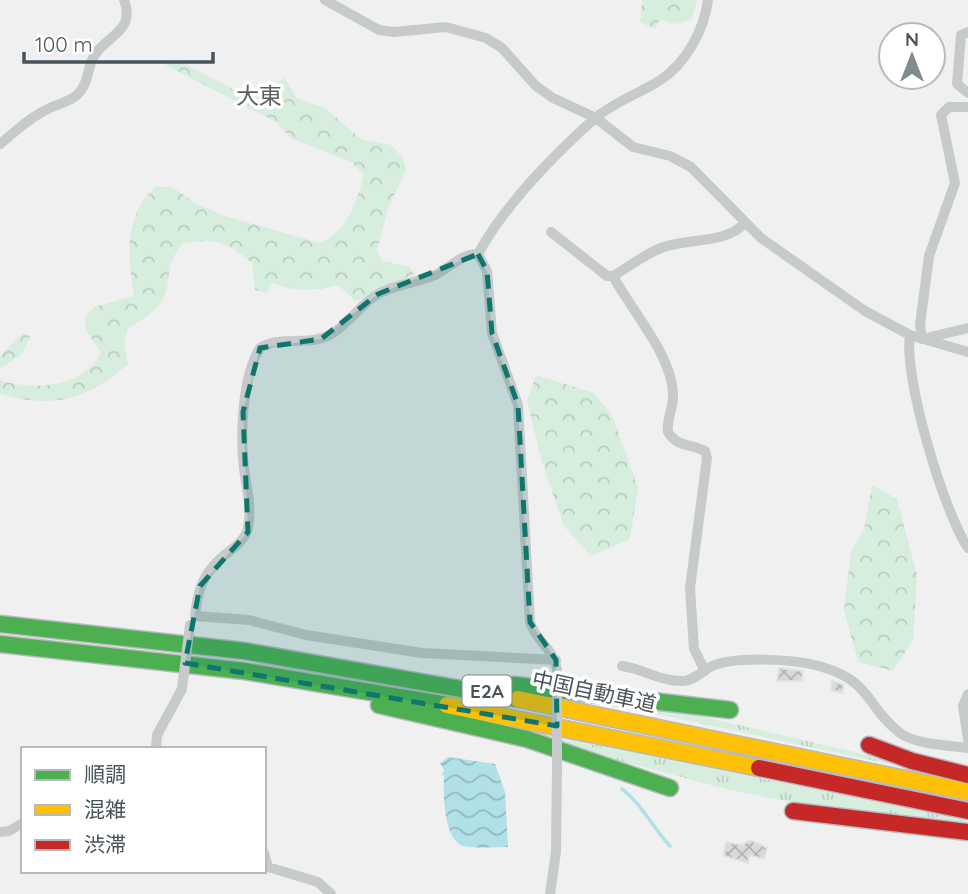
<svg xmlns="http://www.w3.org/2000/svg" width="968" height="894" font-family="Quicksand,'Noto Sans JP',sans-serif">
<defs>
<pattern id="grass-tufts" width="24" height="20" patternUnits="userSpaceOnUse" patternTransform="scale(1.75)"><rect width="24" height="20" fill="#d7eddd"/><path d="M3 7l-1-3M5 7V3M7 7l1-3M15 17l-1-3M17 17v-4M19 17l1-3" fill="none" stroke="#bacdc0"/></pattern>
<pattern id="forest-crowns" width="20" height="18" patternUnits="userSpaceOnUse" patternTransform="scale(1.75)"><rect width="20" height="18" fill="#d7eddd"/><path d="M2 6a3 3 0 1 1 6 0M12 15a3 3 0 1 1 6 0" fill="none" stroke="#bacdc0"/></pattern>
<pattern id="water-waves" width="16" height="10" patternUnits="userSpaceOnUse" patternTransform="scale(1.75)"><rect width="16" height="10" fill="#b0e1e6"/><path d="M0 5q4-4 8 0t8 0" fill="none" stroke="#91b9bd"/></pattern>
<pattern id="building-cross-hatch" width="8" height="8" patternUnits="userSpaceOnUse" patternTransform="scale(1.75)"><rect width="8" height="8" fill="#d9d9da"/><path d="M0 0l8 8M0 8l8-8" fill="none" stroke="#b2b3b4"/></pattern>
</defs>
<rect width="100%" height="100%" fill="#f0f0f0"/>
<!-- grass -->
<path fill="url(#grass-tufts)" d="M 615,705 L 687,713 L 949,774 L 903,767 Z
M 457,717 L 965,820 L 968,828 L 799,804 L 726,789 Z"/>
<!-- forest -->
<path fill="url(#forest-crowns)" d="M 642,0 L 697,0 L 692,19 L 676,24 L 660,20 L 655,29 L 640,22 Z
M 166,60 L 181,62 L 233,89 L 273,100 L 279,98 L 277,83 L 284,78 L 297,98 L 325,108 L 361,139 L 391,145 L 403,158 L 406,170 L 388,208 L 377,251 L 383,261 L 410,267 L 414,275 C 394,282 373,298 355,301 L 338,285 C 315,291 295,292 273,283 L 266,293 L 255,290 L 252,263 C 226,241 216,239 183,243 C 153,278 189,296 128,328 L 124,342 L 128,364 C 87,400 54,409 0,394 L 0,380 C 33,391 85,388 101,352 L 86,331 L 85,318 L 94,307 L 134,296 C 128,257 123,217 155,187 L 172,187 L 195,203 L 225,216 L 320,243 C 349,231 356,202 364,175 L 351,162 L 291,138 L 276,122 L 166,65 Z
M 23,333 L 30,336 L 23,353 L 0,369 L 0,356 Z
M 536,375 L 594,393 L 613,417 L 638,488 L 630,539 L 591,556 L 564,526 L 543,465 L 527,401 Z
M 872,485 L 897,499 L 917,575 L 913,640 L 893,671 L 858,662 L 844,610 L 851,552 L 864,529 Z"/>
<!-- water -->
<path fill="url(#water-waves)" d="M 448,757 L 495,764 L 505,792 L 508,847 C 494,847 477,849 464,846 C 443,841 443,791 444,775 L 441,776 L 444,770 L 440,763 Z"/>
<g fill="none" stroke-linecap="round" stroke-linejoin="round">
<!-- stream -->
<path stroke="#b0e1e6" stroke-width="3.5" d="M 622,789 C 642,804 653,828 670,846"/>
</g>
<!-- building -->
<path fill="url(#building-cross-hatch)" stroke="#e1e2e2" stroke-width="2" d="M 779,668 L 803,671 L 802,681 L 777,681 Z
M 832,681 L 844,685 L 842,693 L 831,690 Z
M 751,840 L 767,848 L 764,859 L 749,855 L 748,863 L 724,856 L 726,842 L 741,845 Z"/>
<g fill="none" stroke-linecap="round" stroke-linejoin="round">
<!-- fast casing -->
<g stroke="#b5babe" stroke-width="19">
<path id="fast" d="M 0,624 L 244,651 L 518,699
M 0,644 L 244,671 L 447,705
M 514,685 L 730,710
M 379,705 L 527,739 L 670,788"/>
</g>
<!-- slow casing -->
<g stroke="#b5babe" stroke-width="19">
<path id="slow" d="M 518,699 L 968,792
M 447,705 L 759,768"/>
</g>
<!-- jam casing -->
<g stroke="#b5babe" stroke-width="19">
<path id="jam" d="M 869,745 L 912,761 L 968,775
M 759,768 L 968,811
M 793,811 L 968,832"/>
</g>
<!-- street -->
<path stroke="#c7cacb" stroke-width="10" d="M 325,0 L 379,30 L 394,32 L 446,27 L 486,38 L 502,48 L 536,86 L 553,98 L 596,118 L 633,147 L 670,156 L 691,167 L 761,238 L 865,311 L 910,335 L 968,352
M 968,32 L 961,35 L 957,84 L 968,93
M 0,144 C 15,132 30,117 48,109 C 58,104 69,102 77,95 C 89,84 87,68 94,56 C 107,35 136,31 124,0
M 551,232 L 607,276 L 613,276 C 629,267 645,254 661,248 C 690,237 724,245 745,223
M 478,254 C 462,253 450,268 435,275 C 417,283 396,284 378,294 C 361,304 350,322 333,333 C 310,348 282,334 260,348 C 242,376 240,436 244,469 C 247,489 252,509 248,528 C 245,542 230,550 220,559 C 202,575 197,594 195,616 L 249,620 L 306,635 L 422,653 L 556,660
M 478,254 L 487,271 L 492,333 L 518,405 L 530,622 C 535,640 552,648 556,665
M 478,254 C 505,204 553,156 594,119 C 614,102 638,94 659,81 C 686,64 704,30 708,0
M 613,276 C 631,310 672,355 673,394 C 674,407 666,419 668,432 C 678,448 690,443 705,451 L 707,458 L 690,588 L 694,649 L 705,671
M 910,335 C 903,377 944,512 968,548
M 922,339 L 920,325 L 929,256 L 955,183 L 941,115 L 949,107 L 968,107
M 922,339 L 968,328
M 622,666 C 644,669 661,682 684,681 C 695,680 702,671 712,666 C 736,656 794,659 819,666 C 873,681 865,706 900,733 C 917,745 948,745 968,748
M 968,694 L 963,706 L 968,739
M 156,749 L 157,735 L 182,689
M 0,832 L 9,831 L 23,823
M 264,853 L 268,867 L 318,882 L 331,894
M 550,894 L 556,852 L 557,767"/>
<!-- fast -->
<use href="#fast" stroke="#4caf50" stroke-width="16"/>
<!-- slow -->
<use href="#slow" stroke="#ffc107" stroke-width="16"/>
<!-- jam -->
<use href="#jam" stroke="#c62828" stroke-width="16"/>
<!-- street-bridge -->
<path stroke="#c7cacb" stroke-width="10" d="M 557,669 L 557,767
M 182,689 L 190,625"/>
</g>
<!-- marked area -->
<path fill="#0f766e" fill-opacity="0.2" stroke="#0f766e" stroke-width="5" stroke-dasharray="14 9" stroke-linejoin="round" d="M 478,254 L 487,271 L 492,333 L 518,405 L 530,622 L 556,660 L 557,726 L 185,663 L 200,586 L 248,532 L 243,412 L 260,348 L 321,339 L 378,294 Z"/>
<g text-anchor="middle" stroke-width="7" stroke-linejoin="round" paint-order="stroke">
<!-- shield labels -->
<rect fill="#fff" stroke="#80878c" stroke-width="2" x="462.5" y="675.5" width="49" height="31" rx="5"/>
<g font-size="19" font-weight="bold" fill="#49535a">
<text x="487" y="698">E2A</text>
</g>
<!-- street labels -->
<g font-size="21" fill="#49535a" stroke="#fff">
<text transform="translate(594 692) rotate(12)" y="7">中国自動車道</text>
</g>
<!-- neighbourhood labels -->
<g font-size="23" fill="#5c6062" stroke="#fff">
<text x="259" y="104">大東</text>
</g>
</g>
<!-- legend -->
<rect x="21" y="747" width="245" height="126" fill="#ffffff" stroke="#b6babd" stroke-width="2"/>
<rect x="35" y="770" width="35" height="10" fill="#4caf50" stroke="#b6babd" stroke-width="2"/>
<text x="84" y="782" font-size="21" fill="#49535a">順調</text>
<rect x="35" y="805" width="35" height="10" fill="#ffc107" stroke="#b6babd" stroke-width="2"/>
<text x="84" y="817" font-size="21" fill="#49535a">混雑</text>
<rect x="35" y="840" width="35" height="10" fill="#c62828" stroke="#b6babd" stroke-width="2"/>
<text x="84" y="852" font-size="21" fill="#49535a">渋滞</text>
<!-- north arrow -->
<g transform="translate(912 56)"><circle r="33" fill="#ffffff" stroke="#b6babd" stroke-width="2"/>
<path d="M0-5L12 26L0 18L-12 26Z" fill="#838a8e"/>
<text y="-10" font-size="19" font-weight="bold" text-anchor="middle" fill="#49535a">N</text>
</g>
<!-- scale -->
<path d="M24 52v10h189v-10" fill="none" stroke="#49535a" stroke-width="3.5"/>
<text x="35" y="52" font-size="21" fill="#49535a" stroke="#ffffff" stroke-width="5" paint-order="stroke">100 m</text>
</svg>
